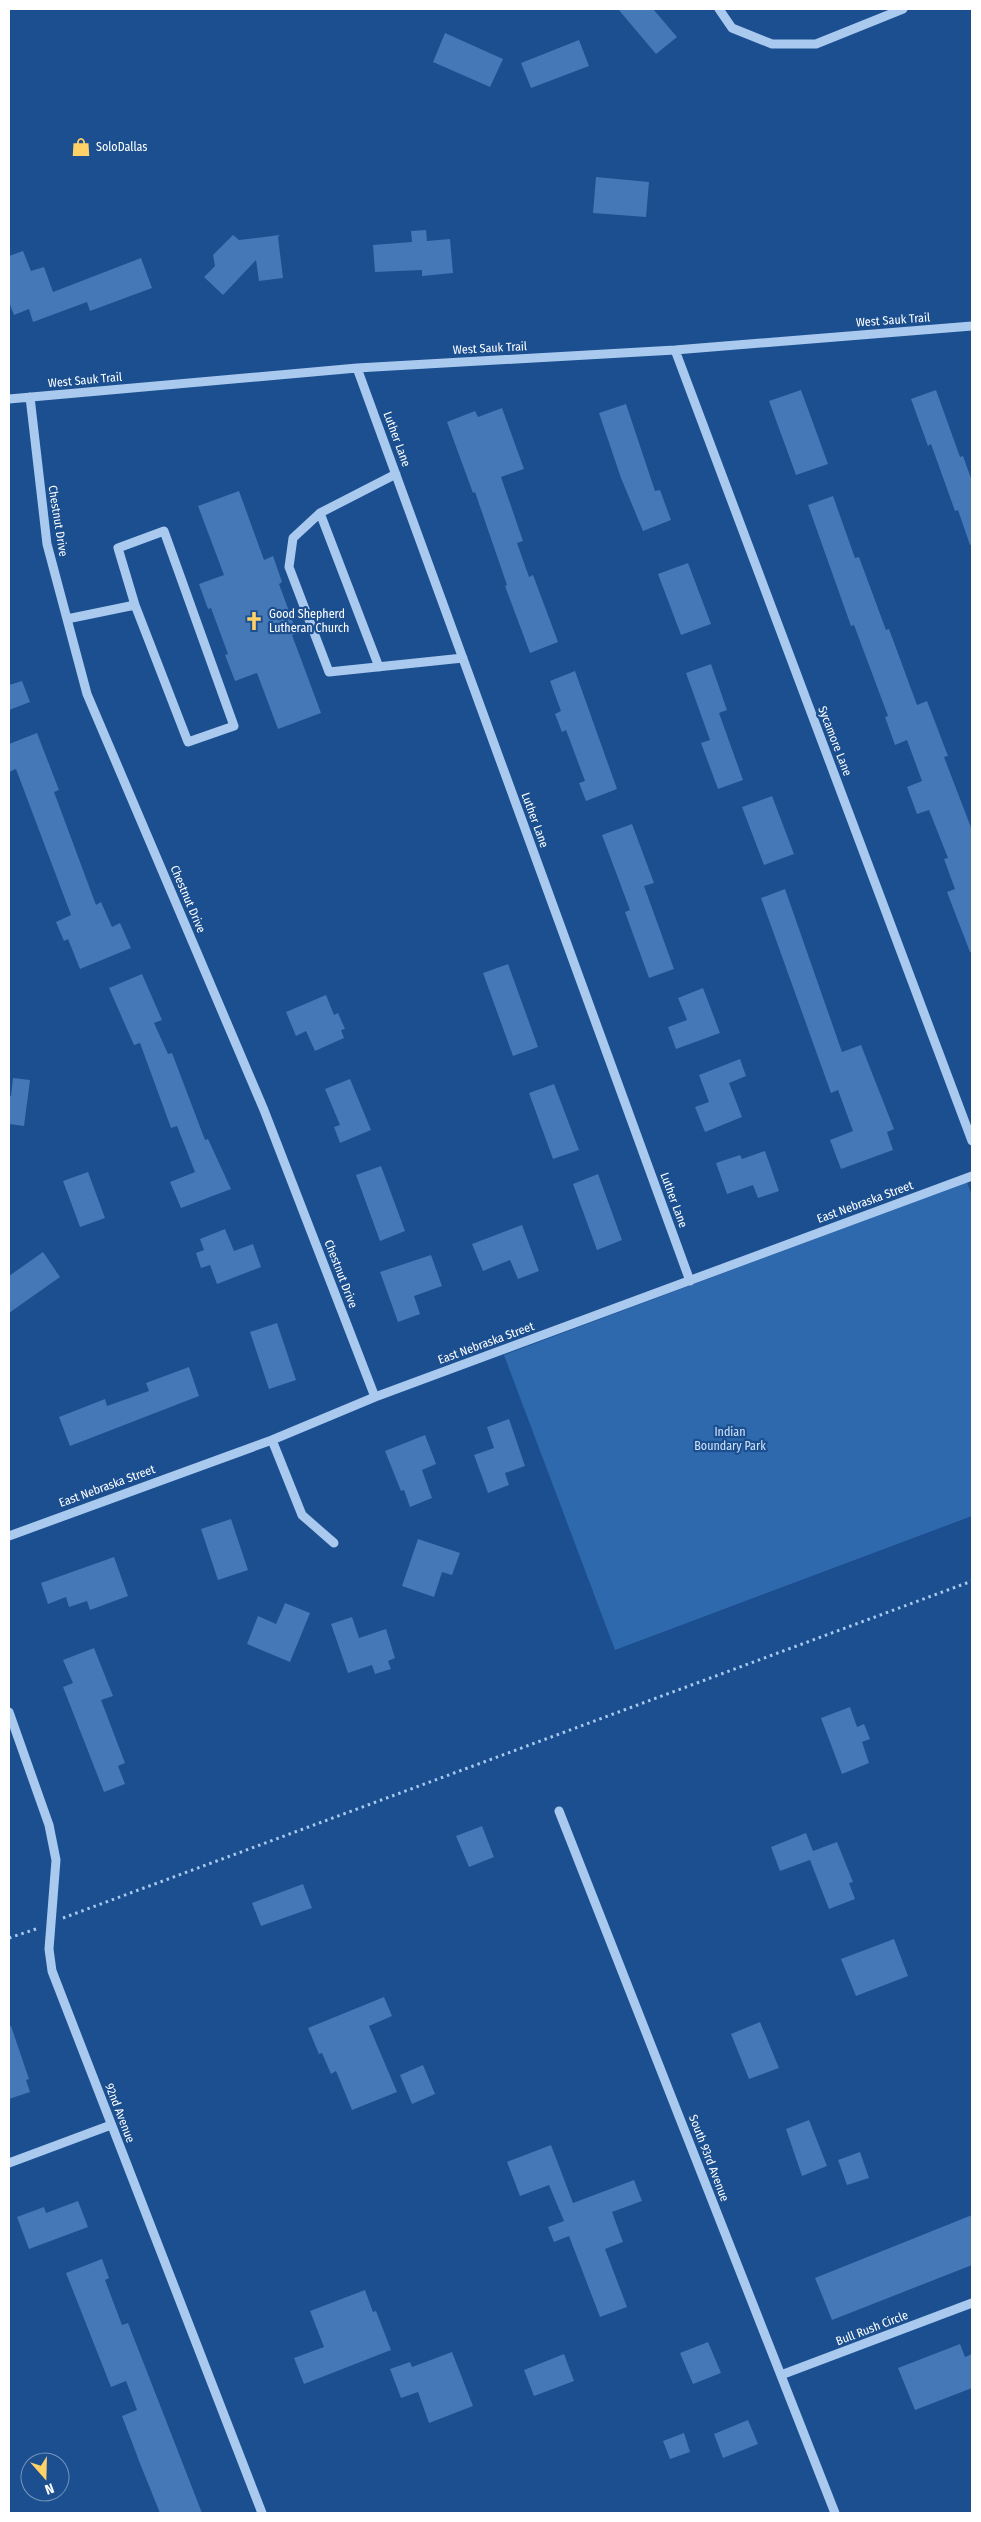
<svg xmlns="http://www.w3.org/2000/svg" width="981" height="2522" font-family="'Fira Sans Condensed',sans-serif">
<rect width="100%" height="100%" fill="#1b4f8f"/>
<!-- green -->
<path fill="#2e69ad" d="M 967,1182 L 972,1196 L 972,1516 L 615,1650 L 504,1355 Z"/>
<!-- building -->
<path fill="#4478b7" d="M 618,9 L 653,9 L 677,37 L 656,54 Z
M 445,33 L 503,59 L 490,87 L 433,62 Z
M 579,40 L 589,66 L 531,88 L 521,63 Z
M 596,177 L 649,182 L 646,217 L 593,213 Z
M 426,230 L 427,241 L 450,239 L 453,273 L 422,276 L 422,270 L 375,272 L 373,245 L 412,242 L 411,231 Z
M 233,235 L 239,240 L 280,235 L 278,237 L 283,278 L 259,281 L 256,260 L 223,295 L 204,277 L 215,266 L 213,255 Z
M 23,251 L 31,271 L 44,267 L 53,292 L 141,258 L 152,288 L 90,311 L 87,302 L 33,322 L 29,309 L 14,315 L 9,302 L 9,256 Z
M 801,390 L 828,464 L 796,475 L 769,401 Z
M 936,390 L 960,457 L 963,456 L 972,481 L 972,545 L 970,545 L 958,510 L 955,511 L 931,444 L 928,446 L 911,399 Z
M 626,404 L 655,491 L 660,490 L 671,520 L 643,531 L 621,478 L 599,413 Z
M 502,408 L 524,469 L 501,477 L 523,541 L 517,543 L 529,577 L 533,575 L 558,642 L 530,653 L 505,586 L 507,585 L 475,492 L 473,493 L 447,422 L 475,411 L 478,417 Z
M 239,491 L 264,560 L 273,556 L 282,582 L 279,584 L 297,633 L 292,635 L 321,713 L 278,729 L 257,673 L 235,681 L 225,655 L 228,654 L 211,608 L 208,609 L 199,584 L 224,575 L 198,506 Z
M 833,496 L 855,558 L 859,557 L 886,630 L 889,629 L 917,705 L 927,701 L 948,756 L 944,757 L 972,830 L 972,952 L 970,952 L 947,892 L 955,889 L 944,859 L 948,858 L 929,810 L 917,814 L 907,787 L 922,781 L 907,740 L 895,745 L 885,717 L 888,716 L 854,625 L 851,626 L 808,505 Z
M 688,563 L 711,624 L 681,635 L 658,574 Z
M 711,664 L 727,710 L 719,713 L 743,780 L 718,789 L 701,743 L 710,740 L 686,673 Z
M 575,671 L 617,789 L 586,801 L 579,783 L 585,781 L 566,730 L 562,732 L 555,714 L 561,711 L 550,681 Z
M 22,681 L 30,702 L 9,710 L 9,685 Z
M 37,733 L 59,790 L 54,792 L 96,905 L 101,902 L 112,927 L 120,923 L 131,948 L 80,969 L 68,939 L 64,941 L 56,922 L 71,915 L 16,769 L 9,772 L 9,744 Z
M 772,796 L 794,854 L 764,865 L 742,807 Z
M 632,824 L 654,883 L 644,886 L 674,969 L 649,978 L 625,912 L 630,910 L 602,835 Z
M 785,889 L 842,1052 L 861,1045 L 894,1129 L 887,1132 L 893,1150 L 841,1169 L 830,1140 L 853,1131 L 838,1090 L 831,1093 L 761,898 Z
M 508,964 L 538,1047 L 513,1056 L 483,973 Z
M 142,974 L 162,1020 L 154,1023 L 168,1054 L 172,1053 L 205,1140 L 208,1139 L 231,1189 L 181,1208 L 170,1182 L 195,1172 L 177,1126 L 171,1128 L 140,1043 L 134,1045 L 109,988 Z
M 703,988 L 720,1033 L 676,1049 L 668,1027 L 687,1020 L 678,998 Z
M 326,995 L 334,1015 L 338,1013 L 345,1029 L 341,1030 L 344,1038 L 315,1051 L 306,1031 L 296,1036 L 286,1012 Z
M 740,1059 L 746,1076 L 729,1083 L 742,1117 L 705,1132 L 695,1107 L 709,1102 L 699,1075 Z
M 13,1078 L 30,1080 L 24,1126 L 9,1124 L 9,1096 L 11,1096 Z
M 350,1079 L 371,1130 L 340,1143 L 334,1127 L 340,1125 L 325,1089 Z
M 554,1084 L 579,1150 L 553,1159 L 529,1093 Z
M 765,1151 L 779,1191 L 758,1198 L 753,1185 L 727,1194 L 716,1163 L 740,1155 L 742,1159 Z
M 381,1166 L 405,1231 L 380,1241 L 356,1175 Z
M 88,1172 L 105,1218 L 80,1227 L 63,1181 Z
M 598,1174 L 622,1240 L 597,1250 L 573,1184 Z
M 522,1225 L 539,1271 L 518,1279 L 510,1260 L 483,1271 L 472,1244 Z
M 225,1229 L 234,1251 L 253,1244 L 261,1267 L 217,1284 L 210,1265 L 201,1268 L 196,1253 L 204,1250 L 200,1239 Z
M 43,1252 L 60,1277 L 9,1313 L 9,1276 Z
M 431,1255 L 442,1286 L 414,1296 L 420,1314 L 398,1322 L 380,1272 Z
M 277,1323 L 296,1380 L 269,1389 L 250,1332 Z
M 189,1367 L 199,1396 L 70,1446 L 59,1417 L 105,1399 L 107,1406 L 149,1391 L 146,1383 Z
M 509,1419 L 525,1466 L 505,1473 L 509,1485 L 488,1493 L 474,1455 L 494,1448 L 487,1427 Z
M 425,1435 L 436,1464 L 422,1470 L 432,1498 L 410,1507 L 404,1490 L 401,1491 L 385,1451 Z
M 231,1519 L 248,1570 L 218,1580 L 201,1529 Z
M 418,1539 L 460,1553 L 452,1575 L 442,1572 L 434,1597 L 402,1586 Z
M 114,1557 L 128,1596 L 90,1610 L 87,1601 L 69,1607 L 66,1597 L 48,1604 L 41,1583 Z
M 285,1603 L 310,1613 L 290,1662 L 247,1644 L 258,1616 L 276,1624 Z
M 352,1617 L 359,1638 L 386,1629 L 395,1658 L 388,1661 L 391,1669 L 375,1674 L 372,1665 L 348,1673 L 331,1624 Z
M 94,1648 L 113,1696 L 101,1700 L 125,1763 L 118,1766 L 125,1784 L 104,1792 L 63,1687 L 73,1683 L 63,1660 Z
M 850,1707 L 857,1727 L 864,1724 L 870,1739 L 862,1742 L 869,1763 L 842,1774 L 821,1718 Z
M 482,1826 L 494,1857 L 469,1867 L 456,1836 Z
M 806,1833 L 813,1851 L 837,1842 L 853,1882 L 849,1883 L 855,1899 L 829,1909 L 810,1860 L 780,1871 L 771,1847 Z
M 303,1884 L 312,1908 L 261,1926 L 252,1903 Z
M 894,1939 L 908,1976 L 856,1996 L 841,1959 Z
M 384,1997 L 392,2016 L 369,2026 L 397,2092 L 352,2110 L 336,2071 L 331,2074 L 322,2053 L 319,2054 L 308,2028 Z
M 760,2022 L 779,2068 L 749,2079 L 731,2034 Z
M 11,2026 L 29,2079 L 26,2080 L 30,2092 L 9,2099 L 9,2027 Z
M 423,2065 L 435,2094 L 412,2104 L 400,2075 Z
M 809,2120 L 827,2166 L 802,2176 L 786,2129 Z
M 551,2145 L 573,2203 L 634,2180 L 642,2201 L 612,2212 L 623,2242 L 605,2249 L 627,2307 L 600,2317 L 569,2236 L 554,2242 L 548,2227 L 564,2221 L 549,2185 L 520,2196 L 507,2162 Z
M 860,2152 L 869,2178 L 847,2185 L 838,2160 Z
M 78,2201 L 88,2227 L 29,2249 L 17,2217 L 44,2207 L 46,2213 Z
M 972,2215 L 972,2265 L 832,2320 L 815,2278 Z
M 102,2259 L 109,2278 L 105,2280 L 122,2325 L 128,2323 L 202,2513 L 160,2513 L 141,2466 L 122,2416 L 137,2410 L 126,2381 L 111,2387 L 66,2273 Z
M 365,2290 L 373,2312 L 376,2311 L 391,2350 L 304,2384 L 294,2358 L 324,2347 L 310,2311 Z
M 708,2342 L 721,2373 L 693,2384 L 680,2353 Z
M 960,2344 L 965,2357 L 972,2354 L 972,2388 L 915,2410 L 898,2368 Z
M 452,2352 L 473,2406 L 429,2423 L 418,2392 L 401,2398 L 390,2369 L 410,2362 L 412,2367 Z
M 564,2354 L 574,2381 L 534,2396 L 524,2370 Z
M 748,2420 L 758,2444 L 723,2458 L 714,2434 Z
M 684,2433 L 690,2452 L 670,2459 L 663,2441 Z"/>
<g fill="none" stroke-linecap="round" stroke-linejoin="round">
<!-- path -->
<path stroke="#a9c9ee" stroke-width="3" stroke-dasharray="2.5 4" stroke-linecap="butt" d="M 63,1918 L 972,1581
M 9,1938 L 39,1928"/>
<!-- minor -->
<path stroke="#a9c9ee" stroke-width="9" d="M 719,9 L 732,28 L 772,44 L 816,44 L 903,9
M 675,350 L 972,1141
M 357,368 L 690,1281
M 30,397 L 47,544 L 87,694 L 264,1110 L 375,1397
M 9,399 L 357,368 L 675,350 L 972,326
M 396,474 L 320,513 L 293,538 L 289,567 L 329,672 L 463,658
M 320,513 L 379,667
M 67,619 L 135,605 L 188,742 L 234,726 L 164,531 L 118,548 L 135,605
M 272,1440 L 302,1515 L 334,1543
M 9,1536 L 272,1440 L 375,1397 L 972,1176
M 9,1712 L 49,1825 L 56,1860 L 49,1949 L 52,1971 L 262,2513
M 559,1811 L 835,2513
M 9,2163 L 111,2125
M 781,2375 L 972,2303"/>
</g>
<!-- icons -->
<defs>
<g id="shop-bare" transform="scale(1.5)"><path d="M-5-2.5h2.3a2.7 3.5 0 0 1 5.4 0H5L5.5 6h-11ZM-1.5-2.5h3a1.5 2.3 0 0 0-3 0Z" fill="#ffd166" stroke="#1b4f8f" stroke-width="2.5" paint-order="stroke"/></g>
<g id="church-bare" transform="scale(1.5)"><path d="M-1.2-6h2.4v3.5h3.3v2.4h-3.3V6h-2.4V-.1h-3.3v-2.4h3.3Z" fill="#ffd166" stroke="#1b4f8f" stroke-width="2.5" paint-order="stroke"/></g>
</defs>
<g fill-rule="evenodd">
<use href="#shop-bare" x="81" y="147"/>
<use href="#church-bare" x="254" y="621"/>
</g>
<g text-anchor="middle" stroke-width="4.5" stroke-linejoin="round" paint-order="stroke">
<!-- poi labels -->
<g font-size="12" fill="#fff" stroke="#1b4f8f" text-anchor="start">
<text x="96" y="151">SoloDallas</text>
<text x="269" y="618">Good Shepherd<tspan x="269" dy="14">Lutheran Church</tspan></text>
</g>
<!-- street labels -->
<g font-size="12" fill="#fff" stroke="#1b4f8f">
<text transform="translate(893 320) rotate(-4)" y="4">West Sauk Trail</text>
<text transform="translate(490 348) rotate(-3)" y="4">West Sauk Trail</text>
<text transform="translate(85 380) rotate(-5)" y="4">West Sauk Trail</text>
<text transform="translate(397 439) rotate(70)" y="4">Luther Lane</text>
<text transform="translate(58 521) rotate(81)" y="4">Chestnut Drive</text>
<text transform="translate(835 741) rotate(69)" y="4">Sycamore Lane</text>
<text transform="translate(535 820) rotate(70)" y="4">Luther Lane</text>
<text transform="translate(188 899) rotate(67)" y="4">Chestnut Drive</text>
<text transform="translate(674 1200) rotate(70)" y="4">Luther Lane</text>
<text transform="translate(865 1202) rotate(-20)" y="4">East Nebraska Street</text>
<text transform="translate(341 1274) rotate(69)" y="4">Chestnut Drive</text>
<text transform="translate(486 1343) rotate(-20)" y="4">East Nebraska Street</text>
<text transform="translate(107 1486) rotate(-20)" y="4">East Nebraska Street</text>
<text transform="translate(120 2113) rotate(69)" y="4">92nd Avenue</text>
<text transform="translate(709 2158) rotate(69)" y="4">South 93rd Avenue</text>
<text transform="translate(872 2328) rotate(-21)" y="4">Bull Rush Circle</text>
</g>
<!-- park labels -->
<g font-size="12" fill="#cfe3fa" stroke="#1b4f8f">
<text x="730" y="1436">Indian<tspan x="730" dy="14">Boundary Park</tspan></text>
</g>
</g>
<!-- border -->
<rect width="981" height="2522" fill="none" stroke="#ffffff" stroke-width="20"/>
<!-- north arrow -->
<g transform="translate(45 2477) rotate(160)"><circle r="24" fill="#1b4f8f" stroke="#7695bc"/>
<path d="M0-4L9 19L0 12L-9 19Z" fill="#ffd166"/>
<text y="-8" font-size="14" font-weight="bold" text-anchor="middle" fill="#ffffff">N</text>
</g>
</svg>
